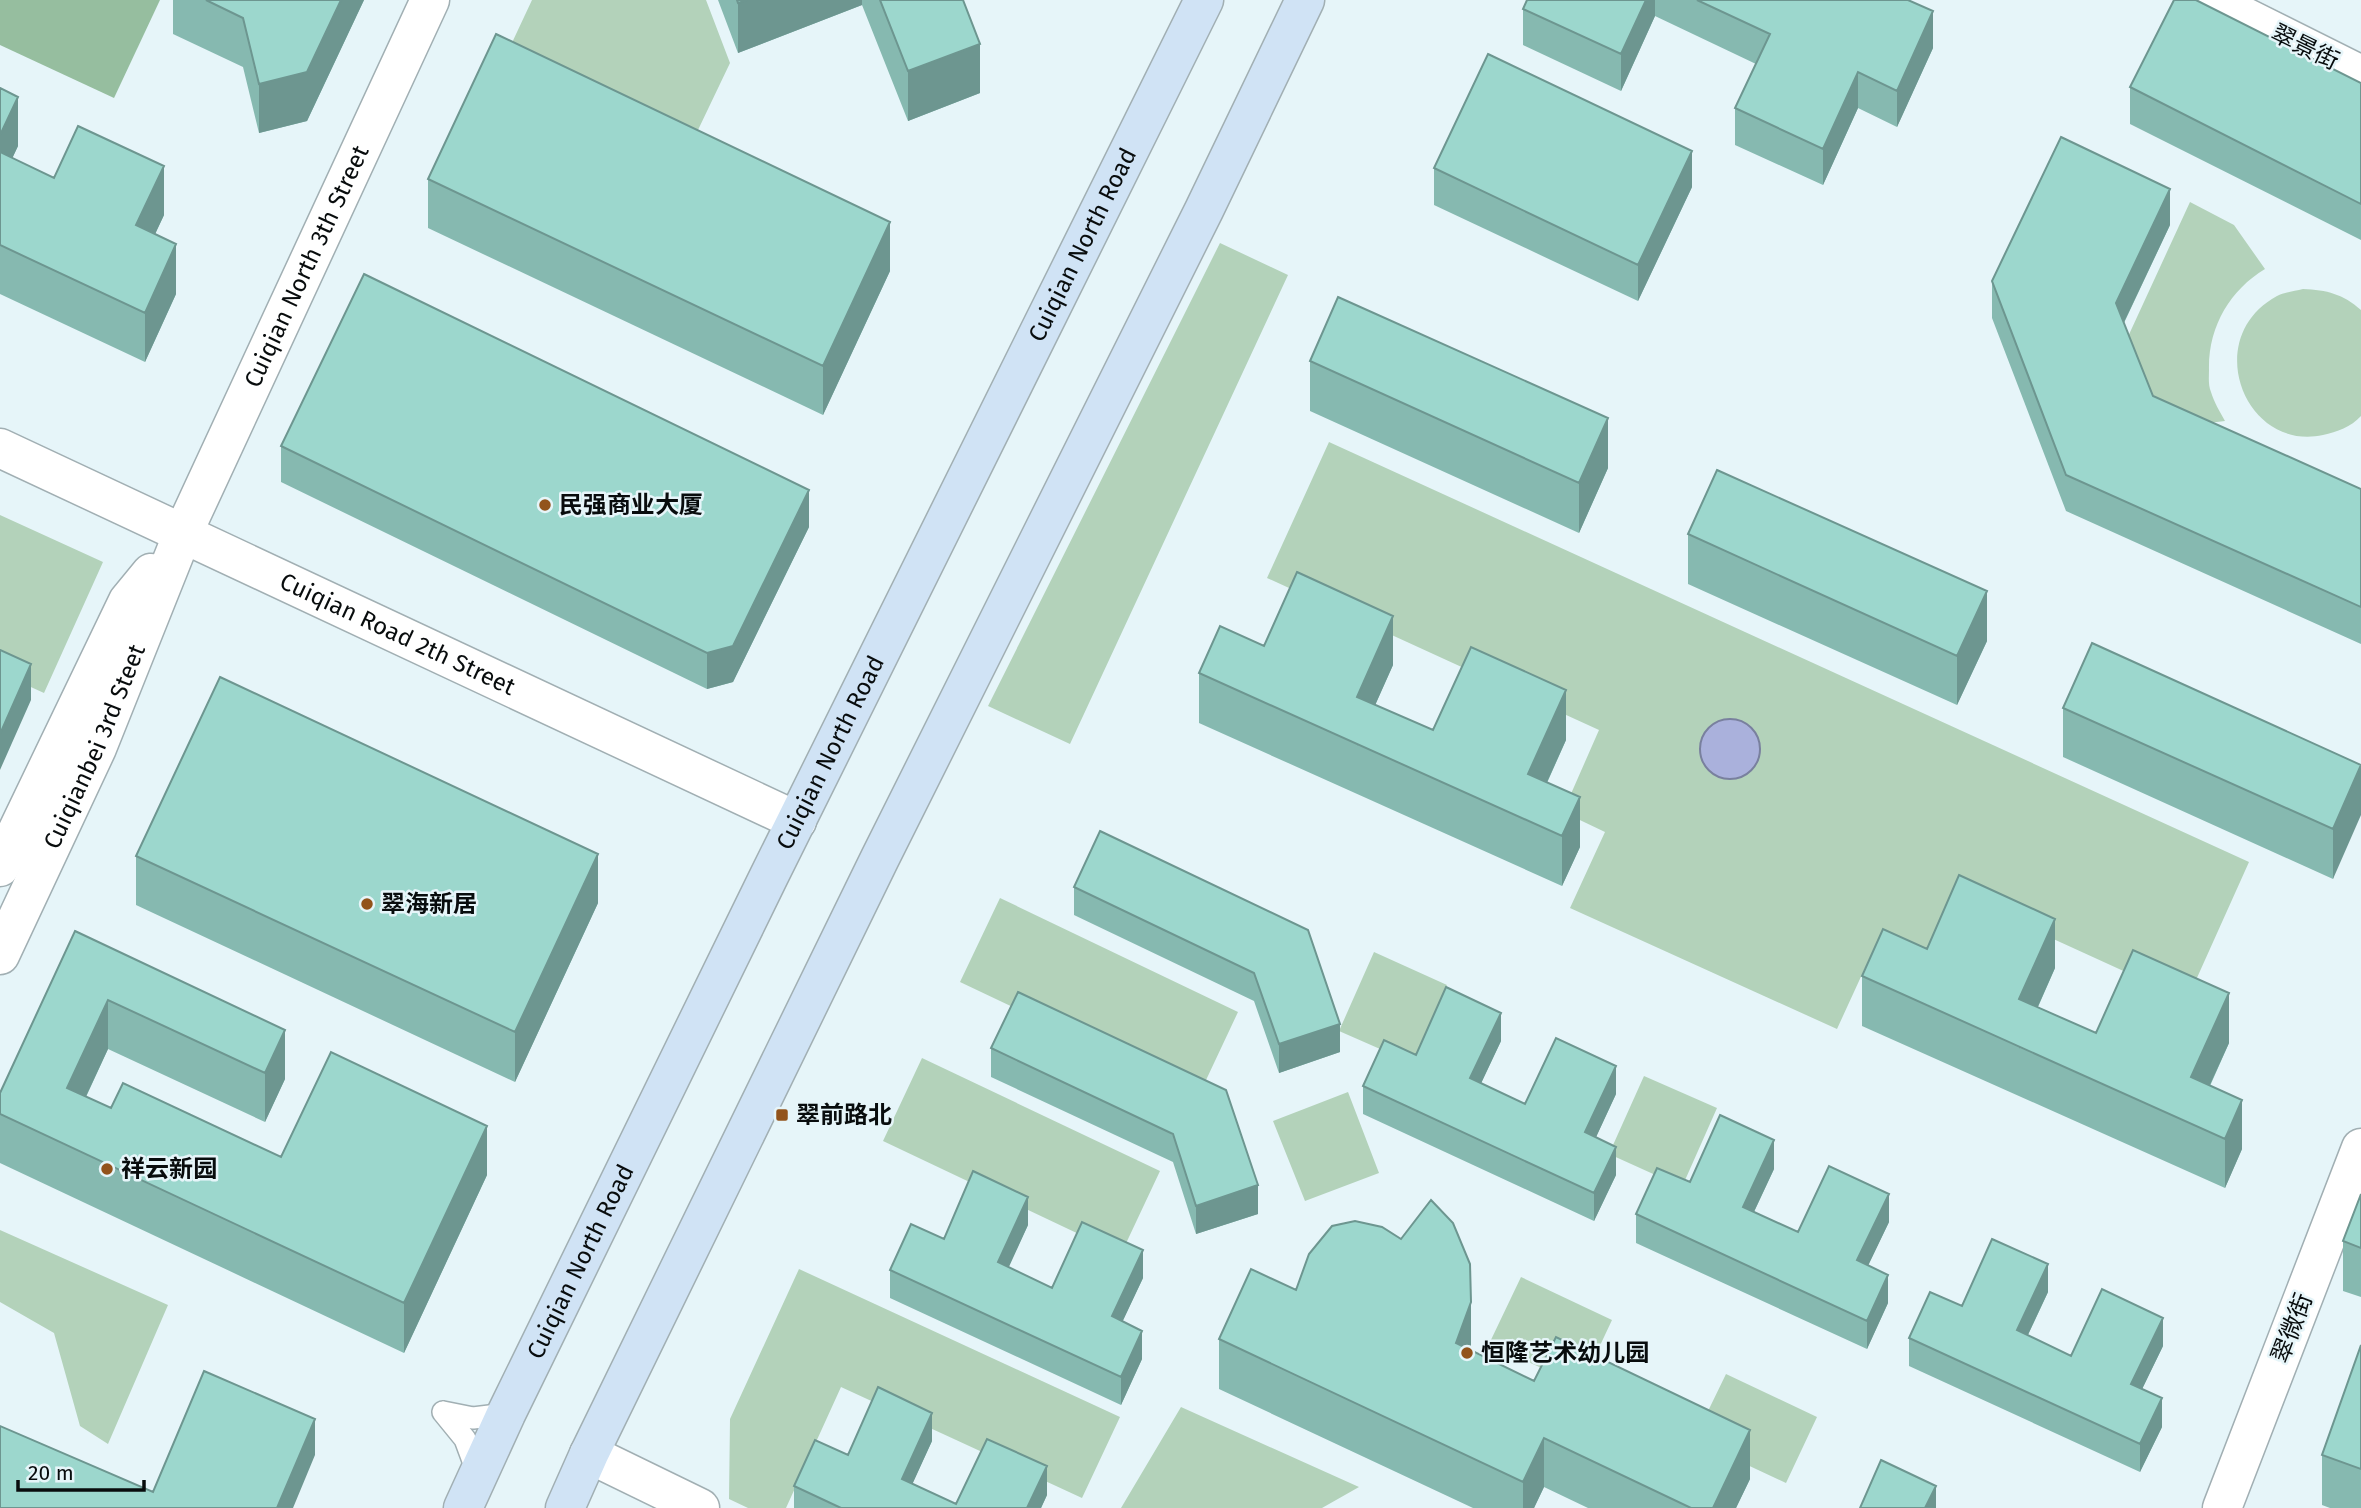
<svg xmlns="http://www.w3.org/2000/svg" width="2361" height="1508" font-family="'Fira Sans','Noto Sans SC',sans-serif">
<rect width="100%" height="100%" fill="#e6f5f9"/>
<!-- green -->
<path fill="#b3d2ba" d="M 532,0 L 706,0 L 730,63 L 687,153 L 503,62 Z
M 2190,202 L 2234,225 L 2265,269 C 2230,290 2208,327 2209,370 C 2209,377 2208,385 2211,392 C 2214,402 2220,412 2225,421 L 2160,429 L 2126,341 Z
M 1220,243 L 1288,275 L 1070,744 L 988,706 Z
M 2303,289 C 2327,290 2343,294 2361,310 L 2361,416 C 2351,427 2337,432 2323,435 C 2245,452 2200,338 2277,296 C 2285,292 2295,291 2303,289 Z
M 1329,442 L 2249,862 L 2187,1000 L 1955,894 L 1917,978 L 1870,957 L 1837,1029 L 1570,908 L 1605,832 L 1563,812 L 1599,730 L 1267,578 Z
M 0,515 L 103,562 L 44,693 L 0,673 Z
M 1000,898 L 1238,1012 L 1199,1095 L 960,982 Z
M 1374,952 L 1447,985 L 1412,1063 L 1339,1031 Z
M 922,1058 L 1160,1171 L 1121,1254 L 883,1141 Z
M 1644,1076 L 1717,1108 L 1682,1187 L 1609,1154 Z
M 1348,1092 L 1379,1173 L 1305,1201 L 1273,1121 Z
M 0,1230 L 168,1305 L 108,1444 L 80,1426 L 54,1333 L 0,1302 Z
M 799,1269 L 1120,1417 L 1082,1498 L 841,1387 L 786,1508 L 748,1508 L 729,1499 L 730,1419 Z
M 1521,1277 L 1612,1320 L 1581,1386 L 1489,1344 Z
M 1726,1374 L 1817,1417 L 1786,1483 L 1694,1440 Z
M 1181,1407 L 1359,1487 L 1322,1508 L 1121,1508 Z"/>
<!-- forest -->
<path fill="#96be9f" d="M 0,0 L 160,0 L 114,98 L 0,45 Z"/>
<!-- water -->
<path fill="#aab1dc" stroke="#79809e" stroke-width="2" d="M1700 749a30 30 0 1 1 60 0a30 30 0 1 1-60 0Z"/>
<g fill="none" stroke-linecap="round" stroke-linejoin="round">
<!-- service casing -->
<g stroke="#a1afb3" stroke-width="24">
<path id="service" d="M 443,1412 L 465,1439 L 478,1474
M 443,1412 L 473,1418 L 506,1414"/>
</g>
<!-- minor casing -->
<g stroke="#a1afb3" stroke-width="41">
<g id="minor">
<path d="M 2211,0 L 2361,75"/>
<path id="s1" d="M 0,448 L 797,821"/>
<path d="M 0,867 L 128,601 L 151,573"/>
<path id="s2" d="M 0,955 L 97,748 L 183,533 L 430,0"/>
<path d="M 589,1454 L 700,1508"/>
<path d="M 2222,1508 L 2361,1148"/>
</g>
</g>
<!-- secondary casing -->
<g stroke="#a1afb3" stroke-width="41">
<g id="secondary">
<path id="s3" d="M 463,1508 L 506,1414 L 769,876 L 1204,0"/>
<path d="M 565,1508 L 589,1454 L 880,858 L 1204,210 L 1305,0"/>
</g>
</g>
<!-- service -->
<use href="#service" stroke="#fff" stroke-width="21"/>
<!-- minor -->
<use href="#minor" stroke="#fff" stroke-width="38"/>
<!-- secondary -->
<use href="#secondary" stroke="#d0e3f5" stroke-width="38"/>
</g>
<!-- wall -->
<path fill="#86b9b0" d="M 173,0 L 364,0 L 307,121 L 259,133 L 243,67 L 173,34 Z
M 718,0 L 963,0 L 980,93 L 908,121 L 862,5 L 738,53 Z
M 1527,0 L 1908,0 L 1933,48 L 1897,127 L 1858,108 L 1823,185 L 1735,145 L 1735,108 L 1756,64 L 1655,16 L 1621,91 L 1523,45 L 1523,9 Z
M 2361,83 L 2361,240 L 2130,124 L 2130,87 Z
M 0,88 L 18,146 L 12,158 L 54,178 L 164,215 L 155,234 L 176,294 L 145,362 L 0,294 Z
M 1434,168 L 1692,187 L 1638,301 L 1434,205 Z
M 428,179 L 890,271 L 823,415 L 428,228 Z
M 2170,225 L 2124,323 L 2153,396 L 2361,489 L 2361,644 L 2066,511 L 1992,318 L 1992,281 Z
M 1310,361 L 1608,468 L 1579,533 L 1310,411 Z
M 281,446 L 809,527 L 733,682 L 707,689 L 281,482 Z
M 1688,534 L 1987,641 L 1957,705 L 1688,584 Z
M 1264,646 L 1393,665 L 1375,705 L 1433,730 L 1566,740 L 1547,783 L 1580,847 L 1562,886 L 1199,723 L 1199,673 Z
M 2063,708 L 2361,765 L 2333,879 L 2063,757 Z
M 1100,831 L 1340,1052 L 1279,1073 L 1254,1001 L 1074,915 L 1074,887 Z
M 136,856 L 598,903 L 515,1082 L 136,905 Z
M 75,931 L 285,1079 L 265,1122 L 108,1049 L 86,1097 L 111,1108 L 281,1157 L 487,1175 L 404,1353 L 0,1163 L 0,1093 Z
M 1927,949 L 2055,968 L 2038,1007 L 2096,1033 L 2229,1043 L 2210,1086 L 2242,1149 L 2225,1188 L 1862,1026 L 1862,976 Z
M 1018,992 L 1258,1214 L 1196,1234 L 1173,1162 L 991,1077 L 991,1048 Z
M 1501,1041 L 1481,1083 L 1525,1104 L 1616,1094 L 1596,1137 L 1616,1175 L 1594,1221 L 1363,1114 L 1363,1086 L 1416,1055 Z
M 1774,1169 L 1754,1212 L 1798,1232 L 1889,1222 L 1868,1265 L 1888,1303 L 1867,1349 L 1636,1243 L 1636,1214 L 1690,1182 Z
M 2361,1194 L 2361,1297 L 2343,1291 L 2343,1241 Z
M 1028,1225 L 1008,1267 L 1052,1288 L 1143,1278 L 1122,1322 L 1142,1359 L 1121,1405 L 890,1298 L 890,1270 L 944,1239 Z
M 1296,1290 L 1471,1350 L 1534,1381 L 1750,1479 L 1736,1508 L 1588,1508 L 1544,1487 L 1534,1508 L 1473,1508 L 1219,1389 L 1219,1339 Z
M 2048,1292 L 2028,1335 L 2071,1356 L 2163,1346 L 2142,1389 L 2162,1427 L 2140,1472 L 1909,1366 L 1909,1338 L 1962,1306 Z
M 2361,1345 L 2361,1508 L 2330,1508 L 2322,1505 L 2322,1455 Z
M 932,1441 L 912,1484 L 956,1504 L 1047,1495 L 1041,1508 L 794,1508 L 794,1486 L 848,1455 Z"/>
<!-- shaded-wall -->
<path fill="#6d9690" d="M 341,0 L 364,0 L 307,121 L 259,133 L 259,84 Z
M 747,0 L 862,0 L 862,5 L 738,53 L 738,3 Z
M 1646,0 L 1655,0 L 1655,16 L 1621,91 L 1621,54 Z
M 1933,11 L 1933,48 L 1897,127 L 1897,91 Z
M 980,44 L 980,93 L 908,121 L 908,71 Z
M 1858,72 L 1858,108 L 1823,185 L 1823,149 Z
M 18,97 L 18,146 L 0,185 L 0,135 Z
M 1692,151 L 1692,187 L 1638,301 L 1638,265 Z
M 164,166 L 164,215 L 136,275 L 136,225 Z
M 2170,189 L 2170,225 L 2116,339 L 2116,303 Z
M 890,222 L 890,271 L 823,415 L 823,366 Z
M 176,244 L 176,294 L 145,362 L 145,313 Z
M 1608,418 L 1608,468 L 1579,533 L 1579,483 Z
M 809,490 L 809,527 L 733,682 L 707,689 L 707,653 Z
M 1987,591 L 1987,641 L 1957,705 L 1957,656 Z
M 1393,616 L 1393,665 L 1357,746 L 1357,697 Z
M 31,664 L 31,700 L 0,770 L 0,734 Z
M 1566,690 L 1566,740 L 1529,822 L 1528,774 Z
M 2361,766 L 2361,815 L 2333,879 L 2333,829 Z
M 1580,797 L 1580,847 L 1562,886 L 1562,836 Z
M 598,854 L 598,903 L 515,1082 L 515,1032 Z
M 2055,919 L 2055,968 L 2019,1049 L 2019,999 Z
M 2229,993 L 2229,1043 L 2192,1124 L 2191,1077 Z
M 108,1000 L 108,1049 L 67,1137 L 67,1088 Z
M 1501,1013 L 1501,1041 L 1470,1107 L 1470,1078 Z
M 1340,1024 L 1340,1052 L 1279,1073 L 1279,1044 Z
M 285,1030 L 285,1079 L 265,1122 L 265,1073 Z
M 1616,1066 L 1616,1094 L 1585,1161 L 1585,1132 Z
M 2242,1100 L 2242,1149 L 2225,1188 L 2225,1139 Z
M 487,1126 L 487,1175 L 404,1353 L 404,1303 Z
M 1774,1140 L 1774,1169 L 1743,1235 L 1743,1207 Z
M 1616,1147 L 1616,1175 L 1594,1221 L 1594,1193 Z
M 1258,1185 L 1258,1214 L 1196,1234 L 1196,1206 Z
M 1889,1194 L 1889,1222 L 1857,1289 L 1857,1260 Z
M 1028,1197 L 1028,1225 L 998,1291 L 998,1262 Z
M 1143,1250 L 1143,1278 L 1112,1344 L 1112,1316 Z
M 2048,1264 L 2048,1292 L 2017,1358 L 2017,1330 Z
M 1888,1275 L 1888,1303 L 1867,1349 L 1867,1321 Z
M 1471,1302 L 1471,1352 L 1456,1343 Z
M 2163,1318 L 2163,1346 L 2131,1412 L 2131,1384 Z
M 1142,1331 L 1142,1359 L 1121,1405 L 1121,1377 Z
M 2162,1398 L 2162,1427 L 2140,1472 L 2140,1444 Z
M 932,1413 L 932,1441 L 902,1507 L 902,1479 Z
M 315,1419 L 315,1455 L 293,1508 L 277,1508 Z
M 1750,1430 L 1750,1479 L 1736,1508 L 1713,1508 Z
M 1544,1438 L 1544,1487 L 1534,1508 L 1523,1508 L 1523,1482 Z
M 1047,1466 L 1047,1495 L 1041,1508 L 1027,1508 Z
M 1936,1486 L 1936,1508 L 1925,1508 Z"/>
<!-- building -->
<path fill="#9cd7cd" stroke="#6d9690" stroke-width="2" d="M 206,0 L 341,0 L 307,72 L 259,84 L 243,18 Z
M 737,0 L 747,0 L 738,3 Z
M 880,0 L 963,0 L 980,44 L 908,71 Z
M 1527,0 L 1646,0 L 1621,54 L 1523,9 Z
M 1697,0 L 1908,0 L 1933,11 L 1897,91 L 1858,72 L 1823,149 L 1735,108 L 1770,34 Z
M 2174,0 L 2196,0 L 2361,83 L 2361,204 L 2130,87 Z
M 496,34 L 890,222 L 823,366 L 428,179 Z
M 1488,54 L 1692,151 L 1638,265 L 1434,168 Z
M 0,88 L 18,97 L 0,135 Z
M 78,126 L 164,166 L 136,225 L 176,244 L 145,313 L 0,245 L 0,152 L 54,178 Z
M 2061,137 L 2170,189 L 2116,303 L 2153,396 L 2361,489 L 2361,607 L 2066,475 L 1992,281 Z
M 364,274 L 809,490 L 733,646 L 707,653 L 281,446 Z
M 1338,297 L 1608,418 L 1579,483 L 1310,361 Z
M 1717,470 L 1987,591 L 1957,656 L 1688,534 Z
M 1297,572 L 1393,616 L 1357,697 L 1433,730 L 1471,647 L 1566,690 L 1528,774 L 1580,797 L 1562,836 L 1199,673 L 1220,626 L 1264,646 Z
M 2092,643 L 2361,765 L 2333,829 L 2063,708 Z
M 0,650 L 31,664 L 0,734 Z
M 220,677 L 598,854 L 515,1032 L 136,856 Z
M 1100,831 L 1308,930 L 1340,1024 L 1279,1044 L 1254,973 L 1074,887 Z
M 1959,875 L 2055,919 L 2019,999 L 2096,1033 L 2133,950 L 2229,993 L 2191,1077 L 2242,1100 L 2225,1139 L 1862,976 L 1883,929 L 1927,949 Z
M 75,931 L 285,1030 L 265,1073 L 108,1000 L 67,1088 L 111,1108 L 123,1083 L 281,1157 L 331,1052 L 487,1126 L 404,1303 L 0,1114 L 0,1093 Z
M 1446,987 L 1501,1013 L 1470,1078 L 1525,1104 L 1556,1038 L 1616,1066 L 1585,1132 L 1616,1147 L 1594,1193 L 1363,1086 L 1384,1040 L 1416,1055 Z
M 1018,992 L 1226,1090 L 1258,1185 L 1196,1206 L 1173,1134 L 991,1048 Z
M 1720,1115 L 1774,1140 L 1743,1207 L 1798,1232 L 1829,1166 L 1889,1194 L 1857,1260 L 1888,1275 L 1867,1321 L 1636,1214 L 1657,1168 L 1690,1182 Z
M 973,1171 L 1028,1197 L 998,1262 L 1052,1288 L 1082,1222 L 1143,1250 L 1112,1316 L 1142,1331 L 1121,1377 L 890,1270 L 911,1224 L 944,1239 Z
M 2361,1194 L 2361,1248 L 2343,1241 Z
M 1431,1200 L 1453,1223 L 1470,1264 L 1471,1302 L 1456,1343 L 1534,1381 L 1556,1337 L 1750,1430 L 1713,1508 L 1691,1508 L 1544,1438 L 1523,1482 L 1219,1339 L 1251,1269 L 1296,1290 L 1309,1254 L 1332,1226 L 1355,1221 L 1382,1227 L 1401,1239 Z
M 1992,1239 L 2048,1264 L 2017,1330 L 2071,1356 L 2102,1289 L 2163,1318 L 2131,1384 L 2162,1398 L 2140,1444 L 1909,1338 L 1930,1292 L 1962,1306 Z
M 2361,1345 L 2361,1469 L 2322,1455 Z
M 204,1371 L 315,1419 L 277,1508 L 0,1508 L 0,1426 L 153,1492 Z
M 878,1387 L 932,1413 L 902,1479 L 956,1504 L 987,1439 L 1047,1466 L 1027,1508 L 841,1508 L 794,1486 L 815,1440 L 848,1455 Z
M 1881,1460 L 1936,1486 L 1925,1508 L 1860,1508 Z"/>
<!-- markers -->
<g fill="#92531b" stroke="#e6f5f9" stroke-width="2.5">
<circle cx="545" cy="505" r="7"/>
<circle cx="367" cy="904" r="7"/>
<rect x="775" y="1108" width="14" height="14" rx="3.5"/>
<circle cx="107" cy="1169" r="7"/>
<circle cx="1467" cy="1353" r="7"/>
</g>
<g text-anchor="middle" stroke-width="5" stroke-linejoin="round" paint-order="stroke">
<!-- street labels -->
<g font-size="24" fill="#080c0d" stroke="#e6f5f9">
<text transform="translate(2305 47) rotate(26)" y="8">翠景街</text>
<text dy="8" stroke="none"><textPath href="#s3" startOffset="1407">Cuiqian North Road</textPath></text>
<text dy="8" stroke="none"><textPath href="#s2" startOffset="754">Cuiqian North 3th Street</textPath></text>
<text dy="8" stroke="none"><textPath href="#s1" startOffset="439">Cuiqian Road 2th Street</textPath></text>
<text dy="8" stroke="none"><textPath href="#s2" startOffset="229">Cuiqianbei 3rd Steet</textPath></text>
<text dy="8" stroke="none"><textPath href="#s3" startOffset="840">Cuiqian North Road</textPath></text>
<text dy="8" stroke="none"><textPath href="#s3" startOffset="273">Cuiqian North Road</textPath></text>
<text transform="translate(2292 1328) rotate(-69)" y="8">翠微街</text>
</g>
<!-- poi labels -->
<g font-size="24" font-weight="bold" fill="#080c0d" stroke="#e6f5f9" text-anchor="start">
<text x="559" y="513">民强商业大厦</text>
<text x="381" y="912">翠海新居</text>
<text x="796" y="1123">翠前路北</text>
<text x="121" y="1177">祥云新园</text>
<text x="1481" y="1361">恒隆艺术幼儿园</text>
</g>
</g>
<!-- scale -->
<path d="M18 1480v10h126v-10" fill="none" stroke="#080c0d" stroke-width="3.5"/>
<text x="28" y="1480" font-size="21" fill="#080c0d" stroke="#e6f5f9" stroke-width="5" paint-order="stroke">20 m</text>
</svg>
